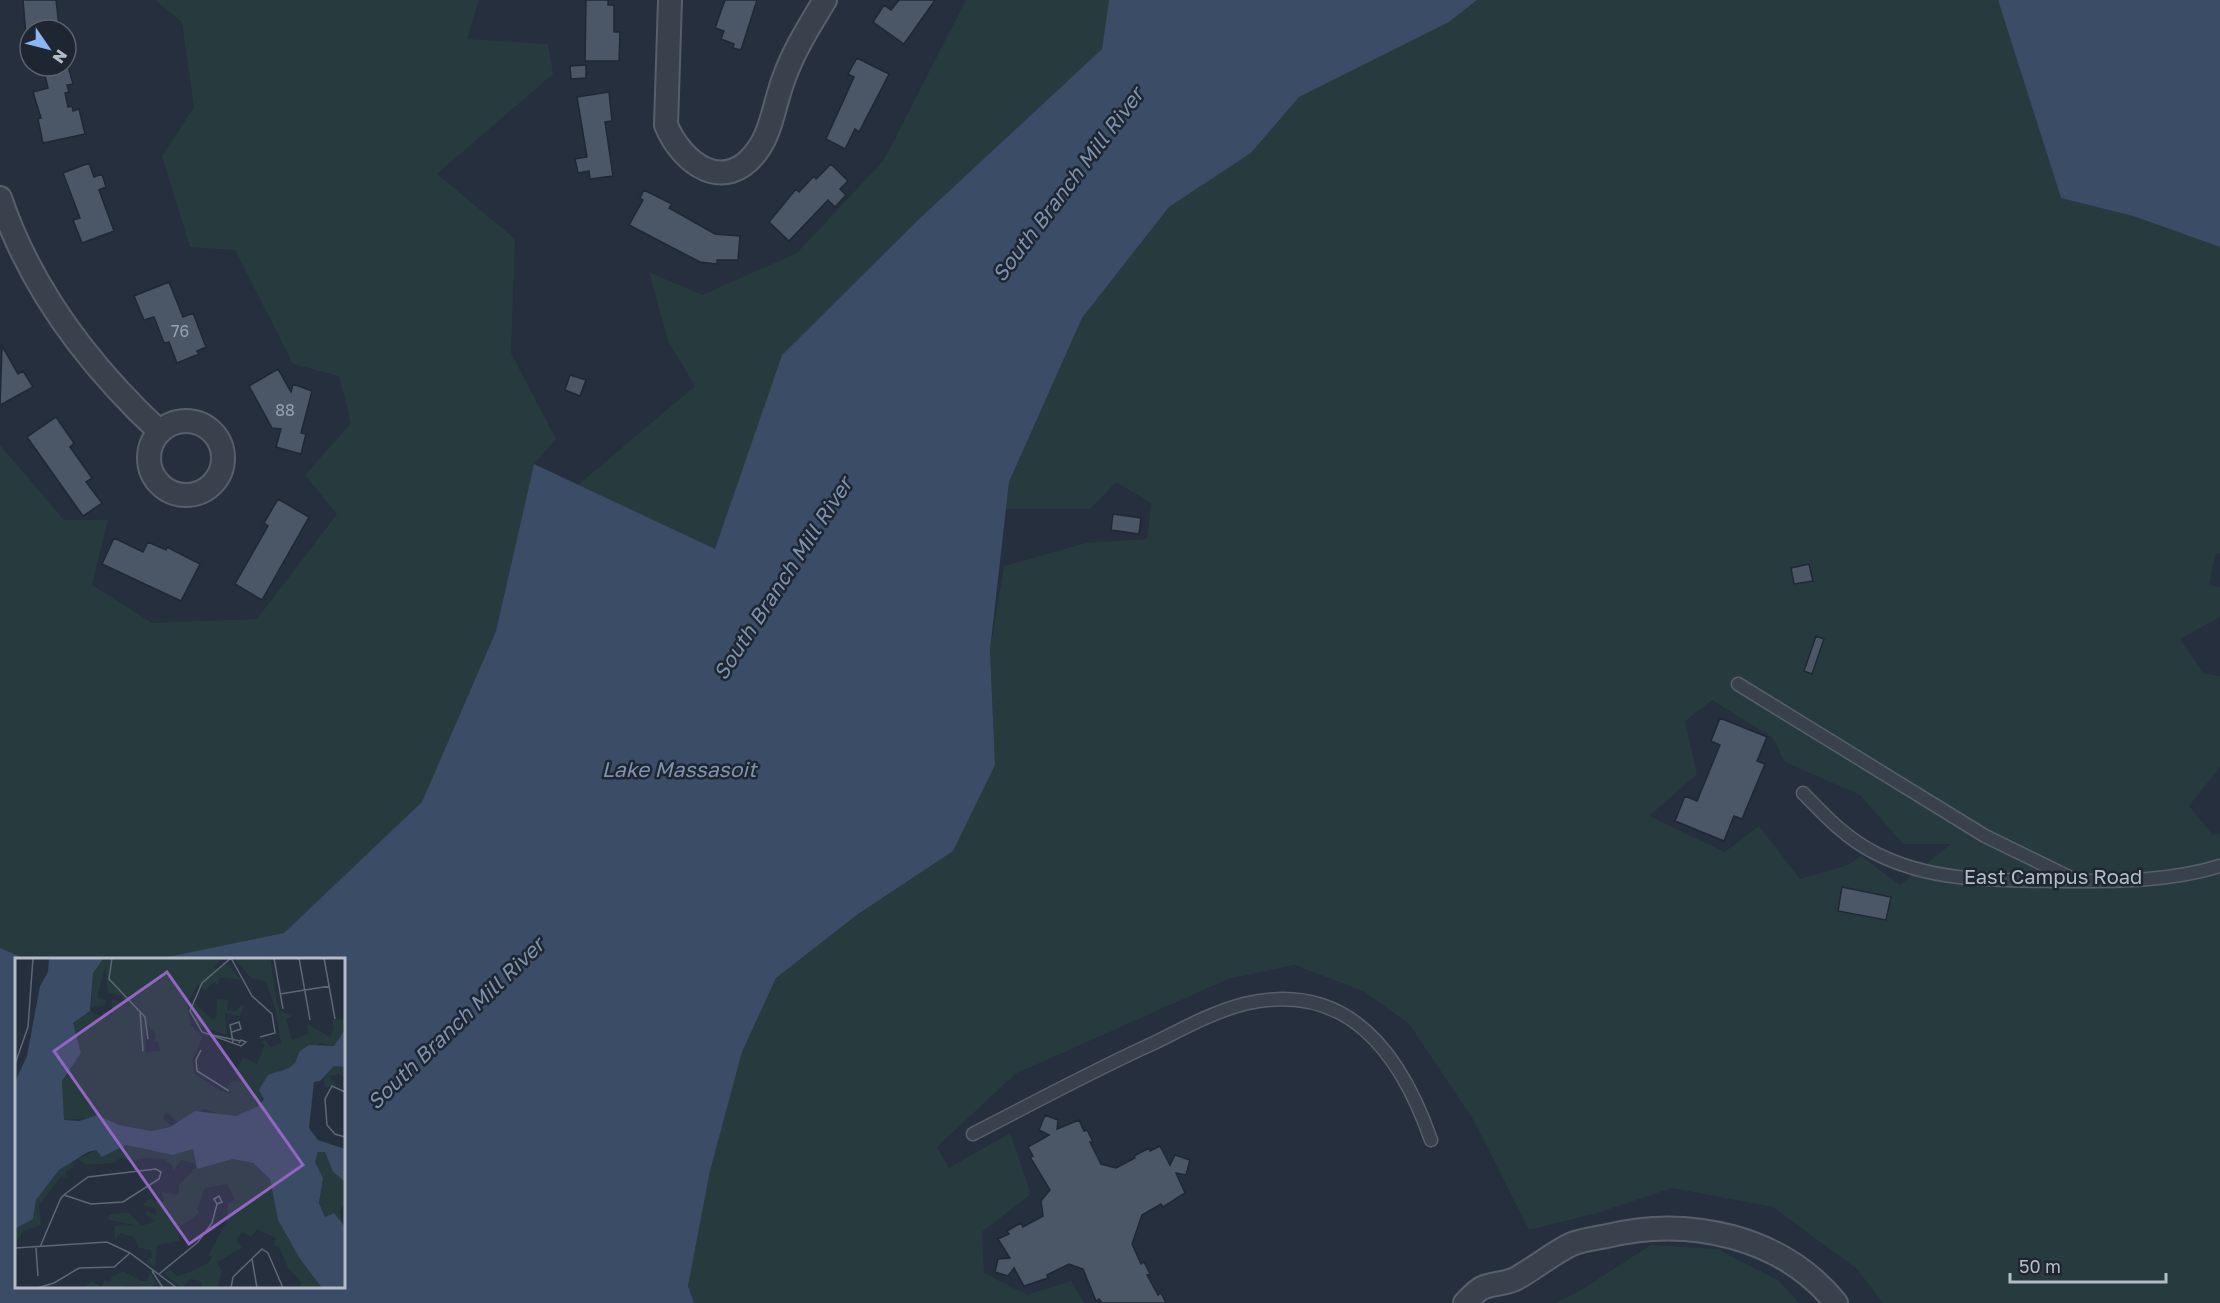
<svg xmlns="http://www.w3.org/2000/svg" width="2220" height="1303" font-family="'Golos Text',sans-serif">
<rect width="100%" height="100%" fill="#252f3d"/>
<!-- green -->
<path fill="#273b3e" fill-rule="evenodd" d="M 155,0 L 479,0 L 467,39 L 548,44 L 553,74 L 437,174 L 515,239 L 511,353 L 556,439 L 534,464 L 496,631 L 422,803 L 284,933 L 158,960 L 26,959 L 0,948 L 0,445 L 64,520 L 108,520 L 92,585 L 152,623 L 257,619 L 337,514 L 305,475 L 351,423 L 339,376 L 293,364 L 235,250 L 190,247 L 162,156 L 194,107 L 182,22 Z
M 966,0 L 1109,0 L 1102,49 L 918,220 L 782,355 L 715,550 L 578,485 L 695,386 L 668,341 L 649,272 L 702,295 L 797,253 L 884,160 Z
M 1477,0 L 1998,0 L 2061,198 L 2133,216 L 2220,247 L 2220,553 L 2215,555 L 2209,585 L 2220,587 L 2220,617 L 2180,639 L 2203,673 L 2220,676 L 2220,767 L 2189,806 L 2213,835 L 2220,833 L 2220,1303 L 1883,1303 L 1857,1269 L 1773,1207 L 1672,1188 L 1597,1213 L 1529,1230 L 1473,1119 L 1409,1024 L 1365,992 L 1295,965 L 1228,979 L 1015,1074 L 937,1147 L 949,1168 L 1010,1133 L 1031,1194 L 982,1232 L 984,1273 L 1027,1295 L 1071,1281 L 1084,1303 L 694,1303 L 688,1286 L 710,1171 L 742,1052 L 776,978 L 858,914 L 995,765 L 990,650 L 1004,566 L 1086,543 L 1147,539 L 1151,503 L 1116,482 L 1090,509 L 1006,509 L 1009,482 L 1082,318 L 1169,207 L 1251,153 L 1299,97 L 1449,22 ZM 1712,700 L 1773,738 L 1785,762 L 1860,795 L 1903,844 L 1951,844 L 1900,885 L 1861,856 L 1848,865 L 1800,879 L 1759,826 L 1725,852 L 1649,816 L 1697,774 L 1685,721 Z
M 1651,1245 L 1718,1249 L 1779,1281 L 1799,1303 L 1556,1303 L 1578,1292 Z"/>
<!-- water -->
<path fill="#3b4c66" d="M 1109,0 L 1477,0 L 1449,22 L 1299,97 L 1251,153 L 1169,207 L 1082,318 L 1009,482 L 990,650 L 995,765 L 953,851 L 858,914 L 776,978 L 742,1052 L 710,1171 L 688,1286 L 694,1303 L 0,1303 L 0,948 L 26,959 L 16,960 L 16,1286 L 344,1286 L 344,960 L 158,959 L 284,933 L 422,802 L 496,631 L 534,464 L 715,549 L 782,355 L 918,220 L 1102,49 Z
M 1998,0 L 2220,0 L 2220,247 L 2133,216 L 2061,198 Z"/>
<!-- building -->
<path fill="#4b5666" stroke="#202834" stroke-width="1.5" d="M 23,0 L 56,0 L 59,26 L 47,27 L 47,30 L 30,30 L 30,36 L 26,36 Z
M 586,0 L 608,0 L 608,5 L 614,5 L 614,32 L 620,32 L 619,61 L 585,61 Z
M 725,0 L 757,0 L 741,50 L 733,48 L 734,44 L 721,39 L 724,31 L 715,28 Z
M 899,0 L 935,0 L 904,44 L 873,22 L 884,5 L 891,10 Z
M 857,58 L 889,74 L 859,132 L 855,129 L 845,149 L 826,139 L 854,77 L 848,74 Z
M 67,62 L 73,84 L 67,85 L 69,92 L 65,93 L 68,107 L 72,106 L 73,111 L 79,109 L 85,134 L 43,143 L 38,119 L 41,118 L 33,92 L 48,88 L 43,67 L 66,66 Z
M 586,65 L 586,78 L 571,79 L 570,66 Z
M 609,92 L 612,121 L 605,122 L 613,176 L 590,179 L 589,171 L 578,173 L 575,159 L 587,157 L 577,97 Z
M 89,163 L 94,177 L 102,174 L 106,187 L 99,190 L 114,231 L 82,243 L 73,220 L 80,218 L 63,173 Z
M 831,164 L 848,181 L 840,189 L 846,195 L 835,207 L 828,200 L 789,241 L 769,222 L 796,189 L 799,192 L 814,176 L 816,179 Z
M 644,190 L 672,204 L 669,208 L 715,234 L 740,236 L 738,260 L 717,260 L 717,264 L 700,262 L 629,225 L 643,200 L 640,198 Z
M 169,282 L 183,317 L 193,313 L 206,347 L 197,351 L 199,354 L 177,363 L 169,342 L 164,343 L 154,317 L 144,320 L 134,296 Z
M 2,346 L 18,374 L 23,371 L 33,387 L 0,405 Z
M 278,369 L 291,392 L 293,384 L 312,391 L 301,433 L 306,434 L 301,454 L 276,447 L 281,429 L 272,428 L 249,386 Z
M 570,375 L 586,380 L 580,396 L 565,390 Z
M 56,417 L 74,443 L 70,447 L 92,478 L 86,482 L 102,503 L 83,516 L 27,437 Z
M 278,499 L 309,517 L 262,600 L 235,584 L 268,526 L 264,523 Z
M 1113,514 L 1141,518 L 1139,534 L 1111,530 Z
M 114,538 L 143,552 L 148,542 L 166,550 L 167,547 L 200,564 L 181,601 L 102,564 Z
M 1809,564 L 1813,581 L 1794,584 L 1791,568 Z
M 1816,636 L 1824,639 L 1812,674 L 1804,671 Z
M 1720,718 L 1767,737 L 1757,761 L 1765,764 L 1742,819 L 1734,816 L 1724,841 L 1675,821 L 1685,796 L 1697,801 L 1720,745 L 1711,741 Z
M 1842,887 L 1891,897 L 1886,920 L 1838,911 Z
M 1045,1115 L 1058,1120 L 1057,1129 L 1079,1120 L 1084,1131 L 1087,1130 L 1093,1142 L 1090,1142 L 1101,1164 L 1116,1168 L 1135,1158 L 1134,1156 L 1149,1148 L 1150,1151 L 1160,1146 L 1170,1165 L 1175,1155 L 1190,1160 L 1186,1175 L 1176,1173 L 1185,1193 L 1163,1207 L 1161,1204 L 1142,1215 L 1132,1244 L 1141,1264 L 1144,1262 L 1150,1274 L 1147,1275 L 1158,1295 L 1161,1293 L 1166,1303 L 1102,1303 L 1099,1299 L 1096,1301 L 1083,1269 L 1069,1264 L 1047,1275 L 1048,1278 L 1024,1286 L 1014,1268 L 1008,1276 L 995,1272 L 998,1259 L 1010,1258 L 998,1239 L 1009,1234 L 1007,1231 L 1021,1223 L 1023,1227 L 1043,1216 L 1041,1201 L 1050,1190 L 1030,1157 L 1033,1156 L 1028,1147 L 1049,1135 L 1039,1130 Z"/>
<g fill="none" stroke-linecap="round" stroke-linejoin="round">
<!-- lane casing -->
<g stroke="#575f6b" stroke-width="15">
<path id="lane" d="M 1738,684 L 1985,836 L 2073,879
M 1803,793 C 1826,817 1847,839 1877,854 C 1935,883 1998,880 2061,881 C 2114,881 2169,882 2220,866
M 973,1134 C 1033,1103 1094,1070 1156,1042 C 1184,1028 1213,1012 1244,1004 C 1348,979 1401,1054 1431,1140"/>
</g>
<!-- street casing -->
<g stroke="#575f6b" stroke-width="26">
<path id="street" d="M 670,0 L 666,125 C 682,164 725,195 757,151 C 772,131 775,101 784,78 C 794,50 810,25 825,0
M 0,198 C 31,290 89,366 160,432
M149 458a37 37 0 1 1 74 0a37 37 0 1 1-74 0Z
M 1465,1303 C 1470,1298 1476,1291 1482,1288 C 1493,1283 1507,1284 1517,1278 C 1535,1268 1553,1253 1572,1244 C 1582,1240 1596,1238 1607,1236 C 1688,1216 1782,1236 1836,1303"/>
</g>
<!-- lane -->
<use href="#lane" stroke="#39414d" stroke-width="12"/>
<!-- street -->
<use href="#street" stroke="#39414d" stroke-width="22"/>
</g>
<g text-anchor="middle" stroke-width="5" stroke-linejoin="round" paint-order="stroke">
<!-- number labels -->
<g font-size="16" fill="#9aa2b0">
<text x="180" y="337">76</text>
<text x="285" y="416">88</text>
</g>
<!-- street labels -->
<g font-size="20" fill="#b4bcc8" stroke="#1e2632">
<text x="2053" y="884">East Campus Road</text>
</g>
<!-- water labels -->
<g font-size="21" font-style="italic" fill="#7d92af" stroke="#1e2632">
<text transform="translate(1068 185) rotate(-53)" y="7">South Branch Mill River</text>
<text transform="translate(783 579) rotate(-57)" y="7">South Branch Mill River</text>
<text x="679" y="777">Lake Massasoit</text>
<text transform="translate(456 1024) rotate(-44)" y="7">South Branch Mill River</text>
</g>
</g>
<!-- overview -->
<g transform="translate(15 958)">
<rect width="330" height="330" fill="#252f3d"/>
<path d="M 89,0 L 207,0 L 199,9 L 202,12 L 212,5 L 226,22 L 205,19 L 203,27 L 198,24 L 191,32 L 182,27 L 172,47 L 176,68 L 188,78 L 178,101 L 179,115 L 206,133 L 217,135 L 211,129 L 215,124 L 225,123 L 220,115 L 228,99 L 242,106 L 250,87 L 246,84 L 250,82 L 256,89 L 266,85 L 259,46 L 250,23 L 236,20 L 219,0 L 255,0 L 262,45 L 265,53 L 277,58 L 271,61 L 277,82 L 293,76 L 293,66 L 315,79 L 319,70 L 317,62 L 330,61 L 330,72 L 319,88 L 305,85 L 274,110 L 264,112 L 244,148 L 221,158 L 212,159 L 190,151 L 162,164 L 151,154 L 148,160 L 157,168 L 136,173 L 104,167 L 88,159 L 49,162 L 47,123 L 66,95 L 58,65 L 75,53 L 88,60 L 88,53 L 97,57 L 97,41 L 111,46 L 107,38 L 93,35 L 90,10 L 82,39 L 91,42 L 90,47 L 76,49 L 78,15 ZM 130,65 L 141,76 L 139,83 L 143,84 L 145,93 L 131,94 ZM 202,41 L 213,42 L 212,52 L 221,53 L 226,47 L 229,49 L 225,58 L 210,55 L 212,77 L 182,67 L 177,53 L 180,45 L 196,61 L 201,60 ZM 319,108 L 330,109 L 330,120 L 325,116 L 314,118 L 322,127 L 311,130 L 308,120 ZM 111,187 L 137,193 L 179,190 L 181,206 L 166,202 L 158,213 L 157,207 L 148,201 L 134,200 L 112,203 L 107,199 L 98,205 L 71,207 L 63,201 L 81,192 L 87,198 ZM 303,194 L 310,194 L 318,214 L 330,224 L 330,247 L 324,252 L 329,268 L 319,255 L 310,259 L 304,245 L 308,220 L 300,204 ZM 218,201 L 238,205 L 255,221 L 263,262 L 285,301 L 307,330 L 285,330 L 286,324 L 273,310 L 264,289 L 258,287 L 261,280 L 242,271 L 236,279 L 227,274 L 221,282 L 227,290 L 202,304 L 207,313 L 202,330 L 188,330 L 185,323 L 176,321 L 167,330 L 149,316 L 154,311 L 162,318 L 175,314 L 193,305 L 197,299 L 193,297 L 212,264 L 213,245 L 220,242 L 212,226 L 190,230 L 182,250 L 184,255 L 165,269 L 164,283 L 142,287 L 140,309 L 131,303 L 137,299 L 136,292 L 124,290 L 119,279 L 106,275 L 100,282 L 99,268 L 120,267 L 93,262 L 94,256 L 114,255 L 127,268 L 139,263 L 130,256 L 132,253 L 141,258 L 141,251 L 128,247 L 135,240 L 145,245 L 149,243 L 147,234 L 163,237 L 164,227 L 179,211 ZM 57,204 L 58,209 L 50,214 L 53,221 L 46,218 L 24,248 L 26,267 L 8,273 L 0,286 L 0,271 L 18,261 L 21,242 L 44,212 ZM 108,313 L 126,323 L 132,323 L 135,314 L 142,325 L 136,330 L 115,327 L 104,330 L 69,330 L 76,323 L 87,329 L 89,323 L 96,324 L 96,320 Z" fill="#273b3e" fill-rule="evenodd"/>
<path d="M 34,0 L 89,0 L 78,15 L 75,53 L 58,65 L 66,95 L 47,123 L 49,162 L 64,163 L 83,157 L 104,167 L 136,173 L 155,169 L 180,153 L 221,158 L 244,148 L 249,141 L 244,132 L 253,117 L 274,110 L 280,105 L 285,93 L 294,87 L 319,88 L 330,72 L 330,109 L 319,108 L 305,123 L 299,124 L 294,170 L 303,182 L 330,191 L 330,224 L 318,214 L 310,194 L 303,194 L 300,204 L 308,220 L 304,245 L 310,259 L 319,255 L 330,269 L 330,330 L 307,330 L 285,301 L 263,262 L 255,221 L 238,205 L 218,201 L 182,211 L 178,191 L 158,197 L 111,187 L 87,199 L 81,192 L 73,194 L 44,212 L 21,242 L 18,261 L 0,271 L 0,124 L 12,98 L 25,28 L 33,14 Z" fill="#3b4c66"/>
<path fill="none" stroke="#5e6775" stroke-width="1.5" d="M 97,0 L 94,21 L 130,59 L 133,81M 216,0 L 187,25 L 175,53 L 187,74 L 226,88 L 231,84 L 226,82 L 224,85M 216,0 L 237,38 L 257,56 L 260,75 L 245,79M 259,0 L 268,51M 284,0 L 295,62M 309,0 L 320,61M 265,36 L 315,28M 125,53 L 128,93M 217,74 L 226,71 L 224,64 L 215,67 L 218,84M 193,76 L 225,83M 186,92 L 181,102 L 182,113 L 214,133M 0,106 L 13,69 L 18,0M 330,134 L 317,128 L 310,141 L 312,167 L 320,176 L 330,179M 25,289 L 45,242 L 47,239 L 50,236 L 73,219 L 141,211 L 146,214 L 144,221 L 108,244 L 76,246 L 49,237M 0,290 L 92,284 L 115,295 L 162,330M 21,290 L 23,318M 237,301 L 242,330M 137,313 L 148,330M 144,316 L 183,284 L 197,265 L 202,246 L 199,241 L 204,238 L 207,244 L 202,246M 22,330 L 39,325 L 64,310 L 99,309 L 115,295M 216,330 L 218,319 L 247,291 L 253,295 L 268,330"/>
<path fill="#9266c3" fill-opacity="0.15" stroke="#9266c3" stroke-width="3" d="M 152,14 L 288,207 L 174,286 L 39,93 Z"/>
<rect width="330" height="330" fill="none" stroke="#b4bcc8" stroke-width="3"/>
</g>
<!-- north arrow -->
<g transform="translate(48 48) rotate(125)"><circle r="28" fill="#1e2632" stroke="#5a626e" stroke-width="1.5"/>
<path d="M0-4.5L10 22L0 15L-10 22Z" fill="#8db5f5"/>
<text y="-9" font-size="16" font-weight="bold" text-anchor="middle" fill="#b4bcc8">N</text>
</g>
<!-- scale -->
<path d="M2010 1273v9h156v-9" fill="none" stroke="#b4bcc8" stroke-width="3"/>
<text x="2019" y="1273" font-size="18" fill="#b4bcc8" stroke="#1e2632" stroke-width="4.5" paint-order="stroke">50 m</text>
</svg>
